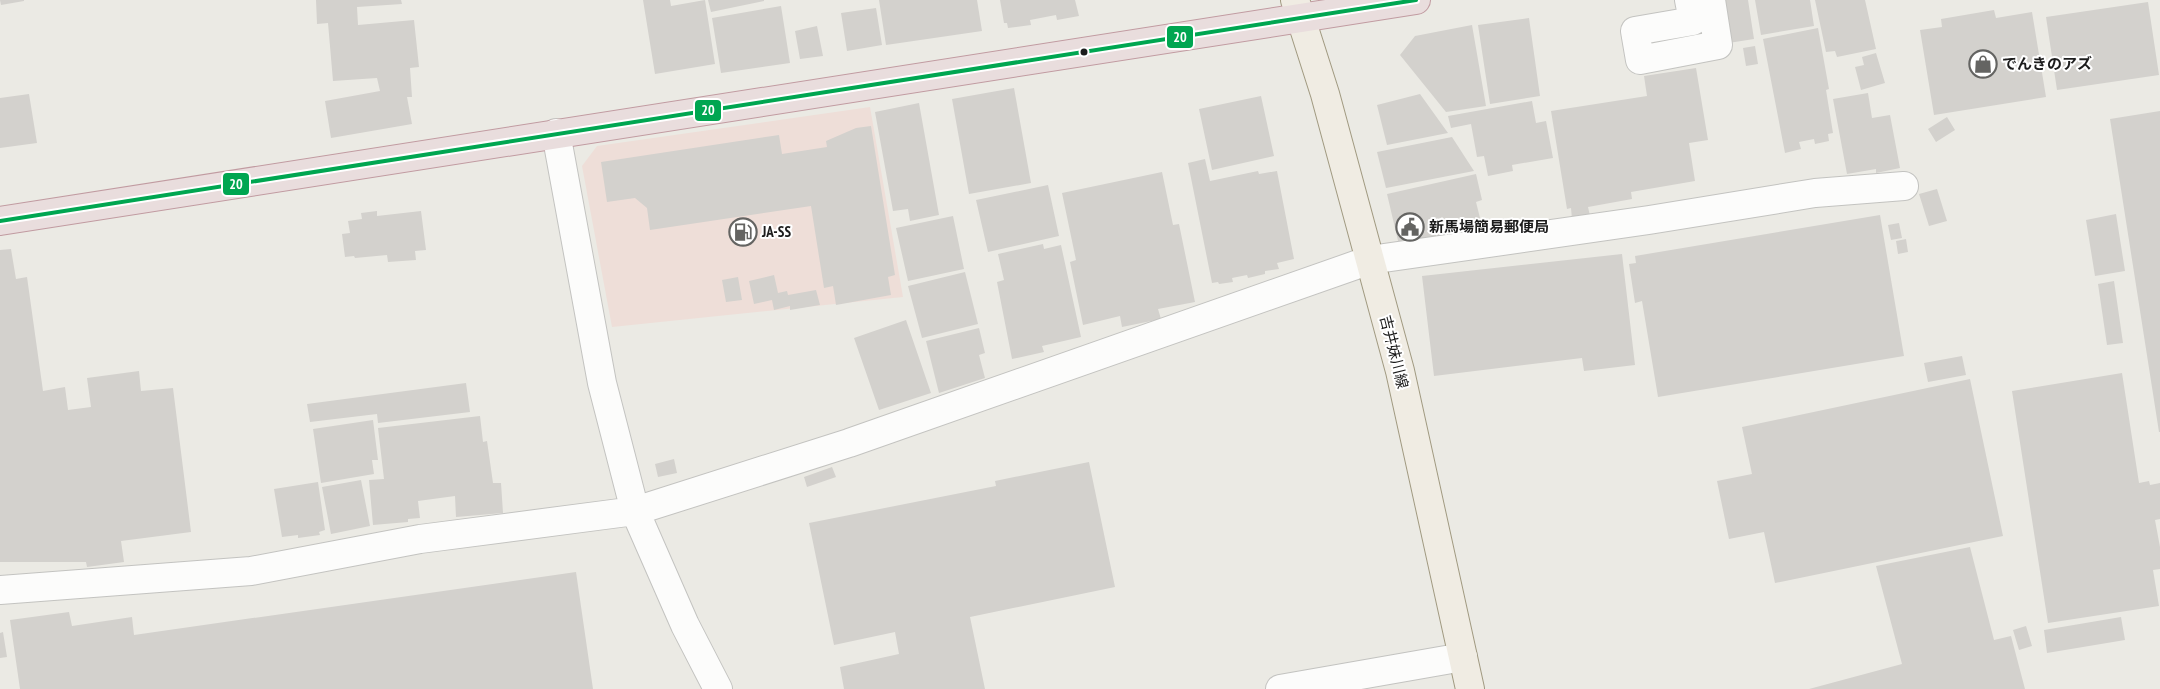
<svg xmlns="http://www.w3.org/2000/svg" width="2160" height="689" font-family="'PT Sans Narrow','Noto Sans JP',sans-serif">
<rect width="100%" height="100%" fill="#ebeae4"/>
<!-- commercial -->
<path fill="#eeded8" d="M 870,107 L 903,297 L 612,327 L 582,166 L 597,146 Z"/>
<!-- building -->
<path fill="#d3d1cd" d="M 0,0 L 24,0 L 24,1 L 1,5 Z
M 316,0 L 401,0 L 402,4 L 357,7 L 358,25 L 414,20 L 419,67 L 410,68 L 412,97 L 407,97 L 412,124 L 331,138 L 325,101 L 380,91 L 377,78 L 333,81 L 328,23 L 317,24 Z
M 643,0 L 670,0 L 671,6 L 705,0 L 715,64 L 655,74 Z
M 708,0 L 764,0 L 764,1 L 711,12 Z
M 879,0 L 977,0 L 982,31 L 886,45 Z
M 1000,0 L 1075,0 L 1079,16 L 1057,20 L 1056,15 L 1030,20 L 1031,25 L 1008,28 L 1007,23 L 1004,23 Z
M 1715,0 L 1748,0 L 1754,39 L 1722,44 Z
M 1755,0 L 1810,0 L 1814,26 L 1761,35 Z
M 1815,0 L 1865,0 L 1876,49 L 1837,57 L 1835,51 L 1826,52 Z
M 2148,2 L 2159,75 L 2057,90 L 2046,17 Z
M 781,6 L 790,63 L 721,73 L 712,18 Z
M 876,8 L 882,45 L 847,51 L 841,13 Z
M 1994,10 L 1996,18 L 2032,12 L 2046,97 L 1934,115 L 1920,30 L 1942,27 L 1941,19 Z
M 1529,18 L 1540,96 L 1490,104 L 1478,25 Z
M 1472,25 L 1486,106 L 1446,112 L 1400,55 L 1415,36 Z
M 817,26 L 823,56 L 800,59 L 795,31 Z
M 1818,28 L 1829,89 L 1826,90 L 1833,133 L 1828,134 L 1829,141 L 1815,144 L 1814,139 L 1799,142 L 1801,149 L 1785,153 L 1763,39 Z
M 1755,46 L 1758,64 L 1746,66 L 1743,48 Z
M 1876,53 L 1885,83 L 1861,90 L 1855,67 L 1864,65 L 1862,57 Z
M 1696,68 L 1708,140 L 1689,143 L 1695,181 L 1631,192 L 1632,199 L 1588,207 L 1590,216 L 1572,219 L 1571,208 L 1567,209 L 1551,111 L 1647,96 L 1644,76 Z
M 1014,88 L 1031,183 L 969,194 L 952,99 Z
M 1868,93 L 1872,118 L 1890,115 L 1900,168 L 1876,173 L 1876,169 L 1847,174 L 1833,99 Z
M 29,94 L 37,143 L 0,148 L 0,98 Z
M 1420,94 L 1448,133 L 1387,145 L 1377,105 Z
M 1261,96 L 1274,156 L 1212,170 L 1199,109 Z
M 1532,101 L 1536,123 L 1546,121 L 1553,158 L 1512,165 L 1513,171 L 1488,176 L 1484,156 L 1477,157 L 1471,124 L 1451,128 L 1448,116 Z
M 919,103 L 939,215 L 910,221 L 908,209 L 893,211 L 875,112 Z
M 2160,111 L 2160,432 L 2159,432 L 2110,119 Z
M 1947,117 L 1955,130 L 1936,142 L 1928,129 Z
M 871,126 L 895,275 L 888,277 L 891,295 L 836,305 L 833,286 L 824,288 L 811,206 L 650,230 L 647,208 L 635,198 L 607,202 L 601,162 L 779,135 L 782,154 L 827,147 L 826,141 L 856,128 Z
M 1452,137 L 1474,171 L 1386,188 L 1377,152 Z
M 1205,159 L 1210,181 L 1258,171 L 1259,174 L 1277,171 L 1294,259 L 1277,263 L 1279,269 L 1265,271 L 1265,274 L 1248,278 L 1247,275 L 1232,278 L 1233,282 L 1219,284 L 1218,282 L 1212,283 L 1188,163 Z
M 1162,172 L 1173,225 L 1179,224 L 1195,302 L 1158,309 L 1161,319 L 1122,327 L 1120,316 L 1083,325 L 1070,262 L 1076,260 L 1062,193 Z
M 1476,174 L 1482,200 L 1476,202 L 1483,230 L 1399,245 L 1387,194 Z
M 1048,185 L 1059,236 L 988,252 L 976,200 Z
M 1937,189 L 1947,221 L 1929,226 L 1919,194 Z
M 377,211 L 377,216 L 421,211 L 426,250 L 415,251 L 416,260 L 388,262 L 387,255 L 355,258 L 354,256 L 345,257 L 342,234 L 350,233 L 348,221 L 362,219 L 361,213 Z
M 2116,214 L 2125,271 L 2095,276 L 2086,220 Z
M 1880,215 L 1904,356 L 1658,397 L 1642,301 L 1635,303 L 1629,264 L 1636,263 L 1635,256 Z
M 953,216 L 964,269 L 908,281 L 896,228 Z
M 1899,223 L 1902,238 L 1891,240 L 1888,225 Z
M 1906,239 L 1908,252 L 1898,254 L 1896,241 Z
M 1043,244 L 1044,249 L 1061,245 L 1081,337 L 1042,346 L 1044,352 L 1012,359 L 997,282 L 1004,280 L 998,254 Z
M 11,249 L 16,279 L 27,277 L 43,391 L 65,387 L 68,410 L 91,407 L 87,378 L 139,371 L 141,391 L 173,388 L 191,532 L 121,541 L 124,562 L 87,567 L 86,562 L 0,562 L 0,250 Z
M 1622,254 L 1635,365 L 1584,371 L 1582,358 L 1434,376 L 1422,276 Z
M 965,272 L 978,324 L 922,338 L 908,286 Z
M 774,275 L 778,293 L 787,291 L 788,295 L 816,290 L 820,305 L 790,310 L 790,306 L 774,310 L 772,300 L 754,304 L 749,281 Z
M 738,277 L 742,300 L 726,302 L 722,280 Z
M 2114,281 L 2123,343 L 2107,345 L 2098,284 Z
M 906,320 L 931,393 L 879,410 L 854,338 Z
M 979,328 L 985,353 L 979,355 L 985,378 L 939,393 L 926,341 Z
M 1962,356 L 1966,375 L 1928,382 L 1924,363 Z
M 2122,373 L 2139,483 L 2149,481 L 2150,485 L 2160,483 L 2160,519 L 2155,520 L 2160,547 L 2160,569 L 2153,570 L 2159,606 L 2048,623 L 2012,391 Z
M 1970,379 L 2003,536 L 1775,583 L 1764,532 L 1729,539 L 1717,481 L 1752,474 L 1742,427 Z
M 466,383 L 470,412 L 378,423 L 377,414 L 310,422 L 307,404 Z
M 480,416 L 483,442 L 487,441 L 493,483 L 501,483 L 503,513 L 456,517 L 455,496 L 418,501 L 420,518 L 408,519 L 408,522 L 373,525 L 369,480 L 384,479 L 378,428 Z
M 373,420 L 378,460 L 372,460 L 374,474 L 321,483 L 313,429 Z
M 674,459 L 677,473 L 658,477 L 655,464 Z
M 1089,462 L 1115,587 L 970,617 L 985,689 L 844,689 L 840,667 L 899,654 L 895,632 L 834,645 L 809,523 L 996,486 L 995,481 Z
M 832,467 L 836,477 L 807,487 L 804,477 Z
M 361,480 L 370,526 L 331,534 L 322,487 Z
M 318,482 L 325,530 L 319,532 L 320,535 L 298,538 L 298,535 L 282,537 L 274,489 Z
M 1970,547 L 1994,640 L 2011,636 L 2025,689 L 1809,689 L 1902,664 L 1876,566 Z
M 576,572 L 593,689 L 20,689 L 10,620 L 69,612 L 72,626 L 132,617 L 134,635 Z
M 2121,617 L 2125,640 L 2047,653 L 2044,630 Z
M 2026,626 L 2032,646 L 2019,650 L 2013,630 Z
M 3,632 L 7,657 L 0,658 L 0,633 Z"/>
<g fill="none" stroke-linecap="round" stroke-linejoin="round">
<!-- minor casing -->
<g stroke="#c3c3c0" stroke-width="30">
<path id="minor" d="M 1689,0 L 1693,21 L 1635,31 L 1640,60 L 1718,45 L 1711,0
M 556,133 L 602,383 L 635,511 L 685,625 L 718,689
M 0,590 L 251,571 L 420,539 L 635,511 L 849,443 L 1370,260 L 1649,220 L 1815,193 L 1904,186
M 1280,689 L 1463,657"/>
</g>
<!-- major casing -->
<g stroke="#a19a81" stroke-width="30">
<path id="major" d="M 1295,0 L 1325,94 L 1400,371 L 1470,689"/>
</g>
<!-- highway casing -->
<g stroke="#c19ba1" stroke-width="30">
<path id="highway" d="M 0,221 L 1416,0"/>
</g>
<!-- minor -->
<use href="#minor" stroke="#fcfcfb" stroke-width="28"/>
<!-- major -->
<use href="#major" stroke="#f0ece3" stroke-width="28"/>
<!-- highway -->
<use href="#highway" stroke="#e9dddd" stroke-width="28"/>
<!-- bus-1 casing -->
<g stroke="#fff" stroke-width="8">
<path id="bus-1" d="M 0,221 L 1416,0"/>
</g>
<!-- bus-1 -->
<use href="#bus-1" stroke="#00a651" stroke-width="4"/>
</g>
<!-- icons -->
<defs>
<g id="shop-ring" transform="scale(1.4375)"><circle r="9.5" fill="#fff" stroke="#646462" stroke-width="1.5"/><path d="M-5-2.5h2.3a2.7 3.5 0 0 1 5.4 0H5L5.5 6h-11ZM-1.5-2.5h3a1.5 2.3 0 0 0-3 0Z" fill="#646462"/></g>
<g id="civic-ring" transform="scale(1.4375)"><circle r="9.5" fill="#fff" stroke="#646462" stroke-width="1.5"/><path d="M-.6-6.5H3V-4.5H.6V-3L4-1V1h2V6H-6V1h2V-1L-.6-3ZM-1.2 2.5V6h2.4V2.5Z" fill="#646462"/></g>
<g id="fuel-ring" transform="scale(1.4375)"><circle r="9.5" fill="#fff" stroke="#646462" stroke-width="1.5"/><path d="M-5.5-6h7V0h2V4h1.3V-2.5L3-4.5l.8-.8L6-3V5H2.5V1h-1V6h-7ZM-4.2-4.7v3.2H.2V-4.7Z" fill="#646462"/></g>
</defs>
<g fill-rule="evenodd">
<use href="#shop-ring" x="1983" y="64"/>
<use href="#civic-ring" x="1410" y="227"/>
<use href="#fuel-ring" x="743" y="232"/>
</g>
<!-- markers -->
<circle fill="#1c1c1c" stroke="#fff" stroke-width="2" cx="1084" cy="52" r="4.5"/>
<g text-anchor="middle" stroke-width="4" stroke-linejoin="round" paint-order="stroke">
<!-- poi labels -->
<g font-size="15" font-weight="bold" fill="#1c1c1c" stroke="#fff" text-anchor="start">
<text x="2002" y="69">でんきのアズ</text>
<text x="1429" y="232">新馬場簡易郵便局</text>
<text x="762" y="237">JA-SS</text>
</g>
<!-- street labels -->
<g font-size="15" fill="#1c1c1c" stroke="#fff">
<text transform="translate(1394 352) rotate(76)" y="5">吉井妹川線</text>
</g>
</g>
<g stroke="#fff" stroke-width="2">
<rect x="1166" y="25" width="28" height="24" rx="5" fill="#00a651"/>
<rect x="694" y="99" width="28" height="23" rx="5" fill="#00a651"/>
<rect x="222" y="172" width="28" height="24" rx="5" fill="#00a651"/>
</g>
<g font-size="14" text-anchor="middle" font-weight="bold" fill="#fff">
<text x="1180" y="42">20</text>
<text x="708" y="115">20</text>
<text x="236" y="189">20</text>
</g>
</svg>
